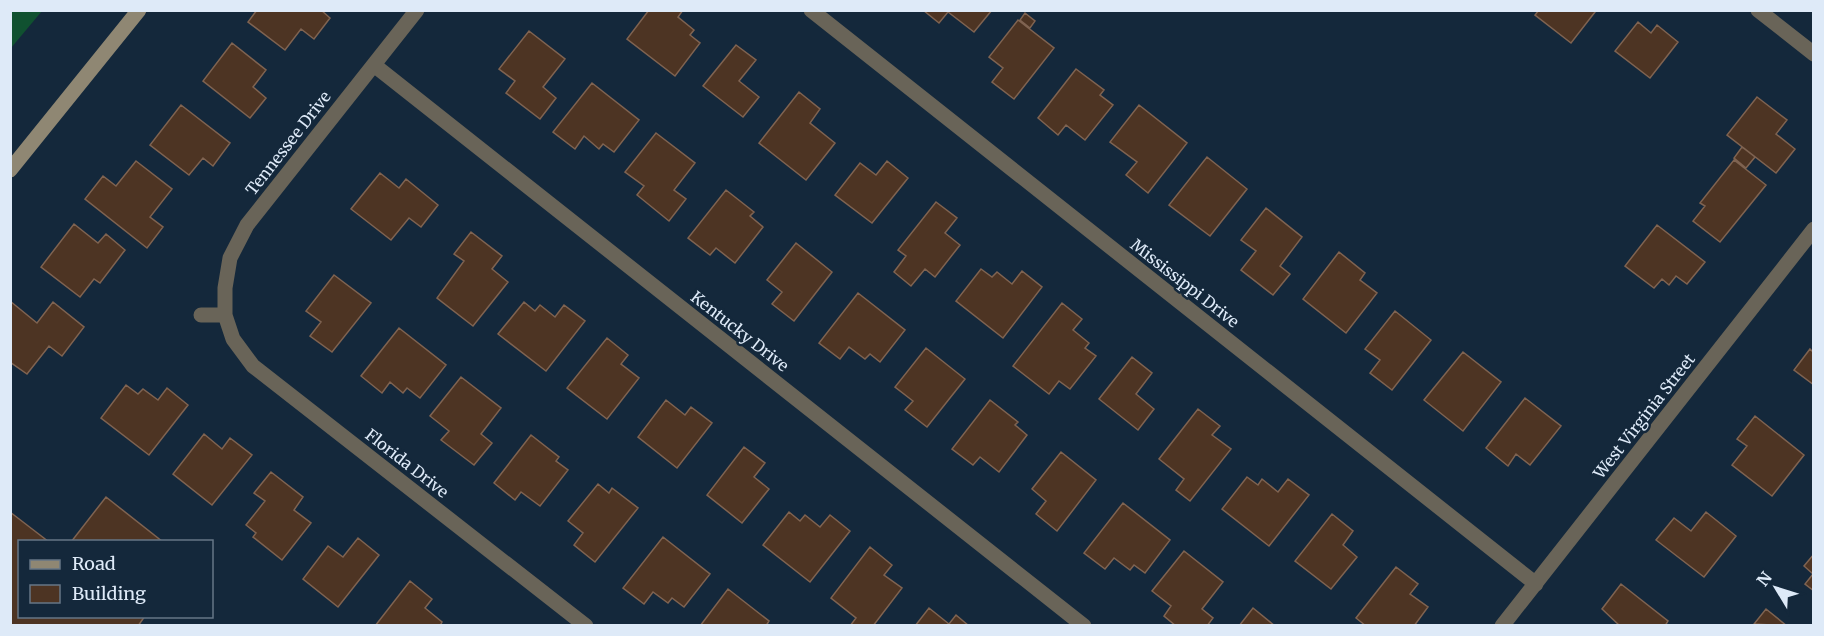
<svg xmlns="http://www.w3.org/2000/svg" width="1824" height="636" font-family="Merriweather,serif">
<rect width="100%" height="100%" fill="#14283b"/>
<!-- green -->
<path fill="#105130" d="M 11,10 L 42,11 L 11,48 L 10,11 Z"/>
<!-- building -->
<path fill="#4d3423" stroke="#7f6351" stroke-width="1.5" d="M 257,10 L 321,10 L 330,18 L 314,39 L 301,29 L 285,50 L 248,22 Z
M 649,10 L 683,10 L 678,17 L 694,30 L 690,35 L 700,43 L 675,76 L 627,39 Z
M 923,10 L 992,10 L 974,32 L 948,12 L 939,23 Z
M 1539,10 L 1593,10 L 1595,12 L 1571,43 L 1535,15 Z
M 1025,13 L 1035,21 L 1030,28 L 1020,20 Z
M 1018,20 L 1054,48 L 1014,99 L 992,82 L 1003,68 L 989,57 Z
M 1638,22 L 1651,33 L 1657,25 L 1678,42 L 1650,78 L 1615,51 Z
M 529,31 L 565,59 L 543,87 L 556,98 L 540,119 L 506,93 L 515,81 L 499,69 Z
M 232,43 L 266,70 L 253,87 L 266,98 L 250,118 L 203,81 Z
M 736,45 L 756,60 L 739,81 L 759,97 L 743,117 L 703,86 Z
M 1076,69 L 1104,90 L 1100,95 L 1113,105 L 1085,140 L 1066,125 L 1058,135 L 1038,118 Z
M 592,83 L 639,120 L 614,152 L 603,144 L 599,149 L 584,136 L 575,149 L 553,132 Z
M 799,92 L 820,109 L 810,123 L 835,143 L 806,180 L 759,143 Z
M 1757,97 L 1787,120 L 1776,134 L 1795,149 L 1776,173 L 1727,135 Z
M 181,105 L 230,143 L 213,166 L 203,158 L 189,175 L 150,145 Z
M 1139,105 L 1187,143 L 1148,193 L 1126,175 L 1137,162 L 1110,142 Z
M 656,133 L 695,163 L 674,190 L 686,199 L 669,221 L 637,195 L 644,186 L 625,172 Z
M 1742,147 L 1755,157 L 1746,168 L 1734,158 Z
M 1207,157 L 1247,189 L 1210,236 L 1169,205 Z
M 1734,160 L 1766,185 L 1720,242 L 1693,221 L 1705,206 L 1700,203 Z
M 136,161 L 172,189 L 150,217 L 163,227 L 147,248 L 85,199 L 103,176 L 116,186 Z
M 887,161 L 908,178 L 872,223 L 835,195 L 860,163 L 876,175 Z
M 380,173 L 399,188 L 406,179 L 438,205 L 421,227 L 409,218 L 391,240 L 351,209 Z
M 726,190 L 754,212 L 750,216 L 763,227 L 735,263 L 716,248 L 710,255 L 688,238 Z
M 936,202 L 957,218 L 945,233 L 960,245 L 935,277 L 925,269 L 911,286 L 894,272 L 906,256 L 898,250 Z
M 1266,208 L 1302,237 L 1280,266 L 1290,274 L 1273,295 L 1241,270 L 1256,251 L 1241,240 Z
M 74,224 L 98,243 L 106,234 L 125,250 L 100,283 L 94,279 L 80,297 L 41,267 Z
M 1657,225 L 1705,262 L 1687,284 L 1676,276 L 1669,285 L 1662,279 L 1654,288 L 1625,266 Z
M 471,232 L 502,256 L 492,269 L 508,282 L 473,326 L 437,298 L 464,261 L 454,254 Z
M 796,243 L 832,272 L 794,321 L 772,304 L 782,292 L 767,280 Z
M 1339,252 L 1365,273 L 1360,280 L 1377,293 L 1346,333 L 1303,299 Z
M 981,269 L 992,277 L 997,272 L 1012,284 L 1022,271 L 1042,287 L 1003,338 L 956,301 Z
M 334,275 L 371,303 L 332,352 L 310,336 L 321,322 L 306,311 Z
M 858,293 L 905,330 L 880,362 L 870,354 L 865,359 L 849,347 L 840,359 L 819,343 Z
M 10,301 L 37,323 L 53,302 L 84,327 L 62,356 L 49,346 L 27,374 L 10,362 Z
M 524,302 L 535,311 L 540,305 L 555,317 L 564,305 L 585,321 L 546,371 L 498,334 Z
M 1062,303 L 1082,319 L 1073,330 L 1089,343 L 1085,348 L 1096,356 L 1070,389 L 1059,381 L 1049,394 L 1013,366 Z
M 1395,311 L 1431,340 L 1392,390 L 1370,373 L 1380,360 L 1365,349 Z
M 399,328 L 446,365 L 420,398 L 407,388 L 403,393 L 390,382 L 382,393 L 361,376 Z
M 607,338 L 628,355 L 621,364 L 639,378 L 607,419 L 567,388 Z
M 926,348 L 965,379 L 927,427 L 905,410 L 913,401 L 895,387 Z
M 1810,349 L 1814,353 L 1814,385 L 1794,370 Z
M 1463,352 L 1501,382 L 1463,431 L 1424,400 Z
M 1132,357 L 1152,373 L 1136,394 L 1154,409 L 1138,430 L 1099,399 Z
M 461,377 L 501,408 L 481,434 L 492,443 L 474,465 L 441,440 L 449,431 L 430,416 Z
M 126,385 L 138,394 L 143,389 L 158,400 L 167,388 L 188,405 L 149,455 L 101,418 Z
M 1525,398 L 1561,426 L 1530,465 L 1516,454 L 1508,466 L 1486,448 Z
M 666,400 L 685,415 L 691,407 L 712,423 L 677,468 L 638,437 Z
M 990,400 L 1018,422 L 1015,425 L 1027,435 L 999,472 L 980,457 L 973,465 L 952,449 Z
M 1198,409 L 1220,426 L 1212,435 L 1231,449 L 1190,501 L 1176,490 L 1184,479 L 1159,459 Z
M 1755,416 L 1804,455 L 1772,496 L 1732,465 L 1747,446 L 1737,439 Z
M 204,434 L 222,449 L 230,438 L 252,455 L 212,505 L 173,474 Z
M 531,435 L 559,457 L 556,461 L 568,470 L 540,506 L 521,492 L 515,500 L 494,483 Z
M 744,447 L 765,463 L 754,477 L 769,489 L 742,523 L 707,495 Z
M 1061,452 L 1096,480 L 1057,531 L 1036,514 L 1046,501 L 1032,489 Z
M 271,472 L 303,497 L 294,510 L 311,523 L 282,560 L 253,537 L 256,533 L 246,525 L 265,501 L 254,493 Z
M 1247,477 L 1258,485 L 1262,479 L 1278,492 L 1288,479 L 1309,495 L 1269,546 L 1222,509 Z
M 598,484 L 609,493 L 612,488 L 638,508 L 595,562 L 574,545 L 583,533 L 568,521 Z
M 106,497 L 163,542 L 71,542 Z
M 1123,503 L 1170,540 L 1145,573 L 1134,565 L 1130,570 L 1114,558 L 1105,569 L 1084,553 Z
M 10,512 L 49,542 L 20,542 L 20,616 L 145,616 L 138,626 L 10,626 Z
M 789,512 L 800,521 L 805,515 L 820,527 L 830,515 L 850,531 L 810,582 L 763,545 Z
M 1706,512 L 1736,536 L 1704,577 L 1656,540 L 1674,518 L 1691,531 Z
M 1332,514 L 1353,531 L 1343,545 L 1357,557 L 1331,589 L 1295,561 Z
M 663,537 L 710,574 L 684,607 L 672,598 L 668,603 L 653,592 L 644,604 L 623,588 Z
M 358,538 L 379,555 L 338,607 L 303,579 L 328,546 L 343,557 Z
M 870,547 L 892,565 L 884,575 L 902,588 L 873,626 L 850,626 L 856,618 L 831,598 Z
M 1184,551 L 1223,582 L 1202,609 L 1213,618 L 1207,626 L 1176,626 L 1164,616 L 1171,606 L 1152,591 Z
M 1814,554 L 1814,591 L 1805,584 L 1813,574 L 1804,566 Z
M 1396,567 L 1418,584 L 1410,594 L 1428,607 L 1414,626 L 1366,626 L 1356,618 Z
M 410,581 L 432,599 L 425,608 L 442,622 L 440,626 L 375,626 Z
M 1621,584 L 1668,621 L 1665,626 L 1620,626 L 1602,609 Z
M 728,589 L 769,621 L 766,626 L 700,626 Z
M 929,608 L 949,624 L 956,615 L 969,626 L 915,626 Z
M 1253,608 L 1275,626 L 1239,626 Z
M 1766,609 L 1787,626 L 1754,624 Z"/>
<g fill="none" stroke-linecap="round" stroke-linejoin="round">
<!-- street -->
<path stroke="#696458" stroke-width="15" d="M 417,10 L 247,225 L 230,258 L 225,288 L 225,315 L 233,339 L 253,366 L 586,626
M 811,10 L 1536,584
M 1758,10 L 1814,54
M 374,65 L 1084,626
M 201,315 L 225,315
M 1502,626 L 1814,229"/>
<!-- secondary -->
<path stroke="#8f8773" stroke-width="15" d="M 10,170 L 139,10"/>
</g>
<g text-anchor="middle" stroke-width="5" stroke-linejoin="round" paint-order="stroke">
<!-- street labels -->
<g font-size="16" fill="#deeaf8" stroke="#14283b">
<text transform="translate(288 143) rotate(-52)" y="6">Tennessee Drive</text>
<text transform="translate(1185 283) rotate(38)" y="6">Mississippi Drive</text>
<text transform="translate(740 331) rotate(38)" y="6">Kentucky Drive</text>
<text transform="translate(1644 416) rotate(-52)" y="6">West Virginia Street</text>
<text transform="translate(407 463) rotate(38)" y="6">Florida Drive</text>
</g>
</g>
<!-- border -->
<rect width="1824" height="636" fill="none" stroke="#deeaf8" stroke-width="24"/>
<!-- legend -->
<rect x="18" y="540" width="195" height="78" fill="#14283b" stroke="#657687" stroke-width="1.5"/>
<rect x="30" y="560" width="30" height="9" fill="#8f8773" stroke="#657687" stroke-width="1.5"/>
<text x="72" y="570" font-size="18" fill="#deeaf8">Road</text>
<rect x="30" y="585" width="30" height="18" fill="#4d3423" stroke="#657687" stroke-width="1.5"/>
<text x="72" y="600" font-size="18" fill="#deeaf8">Building</text>
<!-- north arrow -->
<g transform="translate(1776 588) rotate(308)" stroke="#14283b" stroke-width="4.5" paint-order="stroke">
<path d="M0-4.5L10 22L0 15L-10 22Z" fill="#deeaf8"/>
<text y="-9" font-size="16" font-weight="bold" text-anchor="middle" fill="#deeaf8">N</text>
</g>
</svg>
